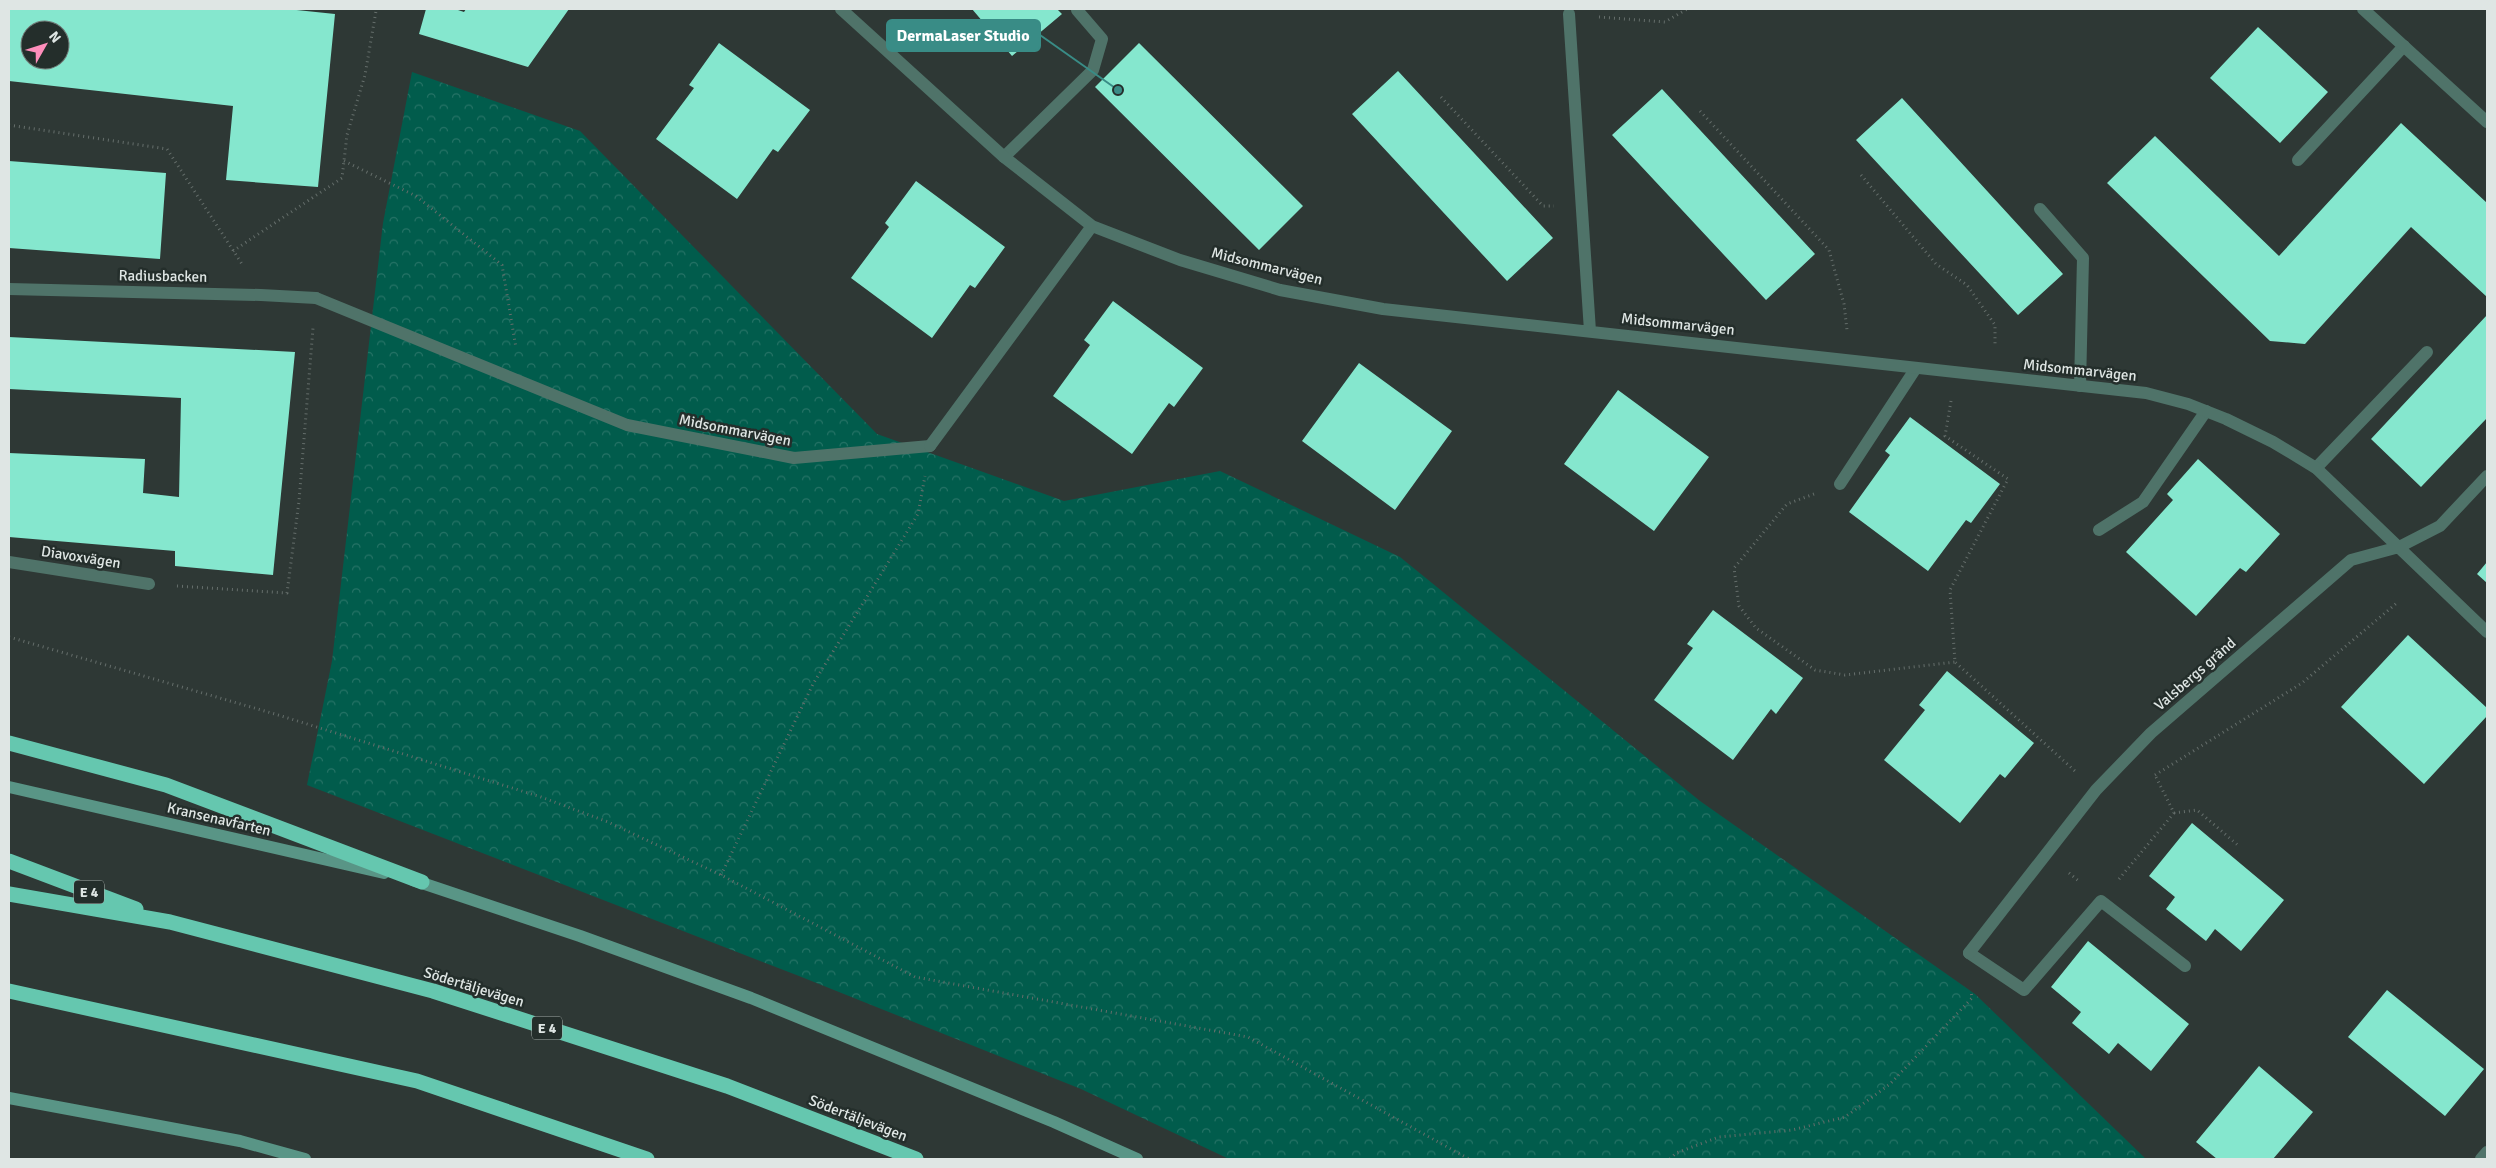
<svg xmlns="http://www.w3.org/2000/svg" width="2496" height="1168" font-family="Signika,sans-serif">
<defs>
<pattern id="forest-crowns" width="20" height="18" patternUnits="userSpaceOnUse" patternTransform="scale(1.25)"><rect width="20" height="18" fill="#015c4c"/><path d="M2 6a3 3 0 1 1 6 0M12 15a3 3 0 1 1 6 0" fill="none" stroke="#267366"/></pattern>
</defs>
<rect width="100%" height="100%" fill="#2e3835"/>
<!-- forest -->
<path fill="url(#forest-crowns)" d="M 412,72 L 580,131 L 877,434 L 1064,501 L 1220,471 L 1400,557 L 1700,801 L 1975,994 L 2146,1159 L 1229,1159 L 1081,1089 L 799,976 L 307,785 L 332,661 L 383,223 Z"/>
<!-- building -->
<path fill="#85e7ce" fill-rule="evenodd" d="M 9,9 L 287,9 L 335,14 L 318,187 L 226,180 L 233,106 L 9,81 ZM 30,30 L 60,30 L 60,60 L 30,60 Z
M 426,9 L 455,9 L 464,12 L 466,9 L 569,9 L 528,67 L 419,34 Z
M 972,9 L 1057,9 L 1062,14 L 1012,56 Z
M 2258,27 L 2328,92 L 2280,143 L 2210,78 Z
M 719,43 L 810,110 L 778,152 L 773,149 L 737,199 L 656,139 L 694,88 L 689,85 Z
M 1139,43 L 1303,206 L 1259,250 L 1095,87 Z
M 1398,71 L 1553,238 L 1507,281 L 1352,114 Z
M 1662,89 L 1815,254 L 1766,300 L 1612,135 Z
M 1902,98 L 2063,274 L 2018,315 L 1856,140 Z
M 2401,123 L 2487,203 L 2487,297 L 2411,227 L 2305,344 L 2270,341 L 2107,183 L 2155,136 L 2279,256 Z
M 9,161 L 166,173 L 160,259 L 9,248 Z
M 916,181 L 1005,247 L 975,288 L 970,285 L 932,338 L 851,278 L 889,227 L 885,223 Z
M 1113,301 L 1203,368 L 1174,407 L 1169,403 L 1132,454 L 1053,396 L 1090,345 L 1084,340 Z
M 2487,315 L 2487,418 L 2421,487 L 2371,439 Z
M 9,337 L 295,352 L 273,575 L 175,566 L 175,551 L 9,537 L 9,453 L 145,459 L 143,493 L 179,497 L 181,398 L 9,389 Z
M 1359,363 L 1452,431 L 1395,510 L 1302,441 Z
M 1618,390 L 1709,457 L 1654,531 L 1564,464 Z
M 1910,417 L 2000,484 L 1971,523 L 1966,520 L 1928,571 L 1849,512 L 1890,455 L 1885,451 Z
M 2198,459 L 2280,534 L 2246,572 L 2240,568 L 2196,616 L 2126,552 L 2173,500 L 2167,494 Z
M 2487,562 L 2487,583 L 2477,574 Z
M 1713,610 L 1803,678 L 1776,714 L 1771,709 L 1733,760 L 1654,700 L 1693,648 L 1687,644 Z
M 2408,635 L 2487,708 L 2487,716 L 2424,784 L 2341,707 Z
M 1947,671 L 2034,743 L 2005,778 L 2000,774 L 1960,823 L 1884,760 L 1925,710 L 1919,705 Z
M 2192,823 L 2284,900 L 2241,951 L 2215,929 L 2206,941 L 2166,909 L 2175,897 L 2149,876 Z
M 2088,941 L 2189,1024 L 2151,1071 L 2118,1043 L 2109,1054 L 2072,1023 L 2081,1012 L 2051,987 Z
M 2387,990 L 2484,1069 L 2445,1116 L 2348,1037 Z
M 2259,1066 L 2313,1112 L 2273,1159 L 2217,1159 L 2196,1142 Z"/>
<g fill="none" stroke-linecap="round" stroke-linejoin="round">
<!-- path -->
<path stroke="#656e6b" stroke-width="3" stroke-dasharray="1 4" stroke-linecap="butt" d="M 1599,17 L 1665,22 L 1687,9
M 1441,97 L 1543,206 L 1554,206
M 1700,111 L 1829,250 L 1844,304 L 1847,330
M 9,125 L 167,149 L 242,264
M 344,161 L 416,196 L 502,265 L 516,348
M 1861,175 L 1936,264 L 1967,285 L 1995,325 L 1995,346
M 233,251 L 342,178 L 347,135 L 365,75 L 376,11 L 374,9
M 1951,401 L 1945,436 L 2008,479 L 1950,590 L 1955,662 L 2075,771
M 1814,494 L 1787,504 L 1734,568 L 1739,606 L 1756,628 L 1815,670 L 1845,675 L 1955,662
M 177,586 L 287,593 L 299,501 L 313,328
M 9,637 L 275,714 L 541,797 L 608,822 L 721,875 L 915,977 L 1248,1037 L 1469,1159
M 2155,775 L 2302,683 L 2398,602
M 2174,813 L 2197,810 L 2240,847
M 2069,873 L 2080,882
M 721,875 L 813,684 L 918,514 L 925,476
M 2119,879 L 2174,813 L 2155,775
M 1670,1159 L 1676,1153 L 1719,1137 L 1792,1130 L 1845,1117 L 1890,1084 L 1972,998 L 1971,991"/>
<!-- service -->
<path stroke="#4f7369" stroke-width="12" d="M 1004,157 L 1093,70 L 1102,39 L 1077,10
M 2298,160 L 2404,46
M 2040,209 L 2083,258 L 2080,386
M 316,298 L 627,425 L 794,458 L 930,446
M 2316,468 L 2427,352
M 1840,484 L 1916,368
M 2099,530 L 2143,502 L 2206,411
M 1969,953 L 2024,990 L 2101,901 L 2185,966"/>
<!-- minor -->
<path stroke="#4f7369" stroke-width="12" d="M 841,9 L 1004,157 L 1092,226 L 1180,260 L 1280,290 L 1383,309 L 2146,393 L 2188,404 L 2226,419 L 2273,442 L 2316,468 L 2487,632
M 2363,9 L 2487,122
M 1569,14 L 1590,331
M 9,289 L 261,295 L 316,298
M 930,446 L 1092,226
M 9,562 L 149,584
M 1969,953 L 2096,790 L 2151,733 L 2351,560 L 2399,547 L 2440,526 L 2487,476
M 2481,1159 L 2487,1152"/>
<!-- secondary -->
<path stroke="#599586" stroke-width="12" d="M 9,787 L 384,873
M 413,880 L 580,936 L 751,998 L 1054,1122 L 1137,1159
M 9,1098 L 240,1141 L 305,1159"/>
<!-- motorway -->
<path stroke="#65c7af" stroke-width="15" d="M 9,743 L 166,785 L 422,882
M 9,861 L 136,909
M 9,894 L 170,922 L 433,991 L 727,1086 L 916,1159
M 9,991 L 417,1081 L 647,1159"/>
</g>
<g text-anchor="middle" stroke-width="5" stroke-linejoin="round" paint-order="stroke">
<!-- shield labels -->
<g fill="#242e2b" stroke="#a7afac" stroke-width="1">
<rect x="74" y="880.5" width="30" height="23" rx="4"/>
<rect x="532" y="1016.5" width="30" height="23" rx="4"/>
</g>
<g font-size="14" font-weight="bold" fill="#dfe6e4">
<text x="89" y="897">E 4</text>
<text x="547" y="1033">E 4</text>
</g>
<!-- street labels -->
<g font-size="15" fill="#dfe6e4" stroke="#242e2b">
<text transform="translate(1267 266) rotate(14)" y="5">Midsommarvägen</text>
<text transform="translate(163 276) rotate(1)" y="5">Radiusbacken</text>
<text transform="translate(1678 324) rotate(6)" y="5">Midsommarvägen</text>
<text transform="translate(2080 370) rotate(6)" y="5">Midsommarvägen</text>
<text transform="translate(735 430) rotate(11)" y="5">Midsommarvägen</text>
<text transform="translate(81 557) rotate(9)" y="5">Diavoxvägen</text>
<text transform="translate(2195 674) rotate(-41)" y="5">Valsbergs gränd</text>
<text transform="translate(219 819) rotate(13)" y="5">Kransenavfarten</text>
<text transform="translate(474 987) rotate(17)" y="5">Södertäljevägen</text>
<text transform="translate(858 1118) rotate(21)" y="5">Södertäljevägen</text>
</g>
</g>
<!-- callouts -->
<path fill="none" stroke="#398c86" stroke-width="2" d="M1118 90L1040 35"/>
<circle fill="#398c86" stroke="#242e2b" stroke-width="2" cx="1118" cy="90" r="5"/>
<rect fill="#398c86" stroke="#398c86" stroke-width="2" x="887" y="20" width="153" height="31" rx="5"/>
<g font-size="16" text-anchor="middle" font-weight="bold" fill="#fff">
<text x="963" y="41">DermaLaser Studio</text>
</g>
<!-- border -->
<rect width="2496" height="1168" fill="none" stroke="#dfe6e4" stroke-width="20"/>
<!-- north arrow -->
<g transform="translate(45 45) rotate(51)"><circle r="24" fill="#242e2b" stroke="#6f7875"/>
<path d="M0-4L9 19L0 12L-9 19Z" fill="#fe8ebb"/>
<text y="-8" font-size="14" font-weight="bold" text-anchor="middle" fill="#dfe6e4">N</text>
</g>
</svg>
